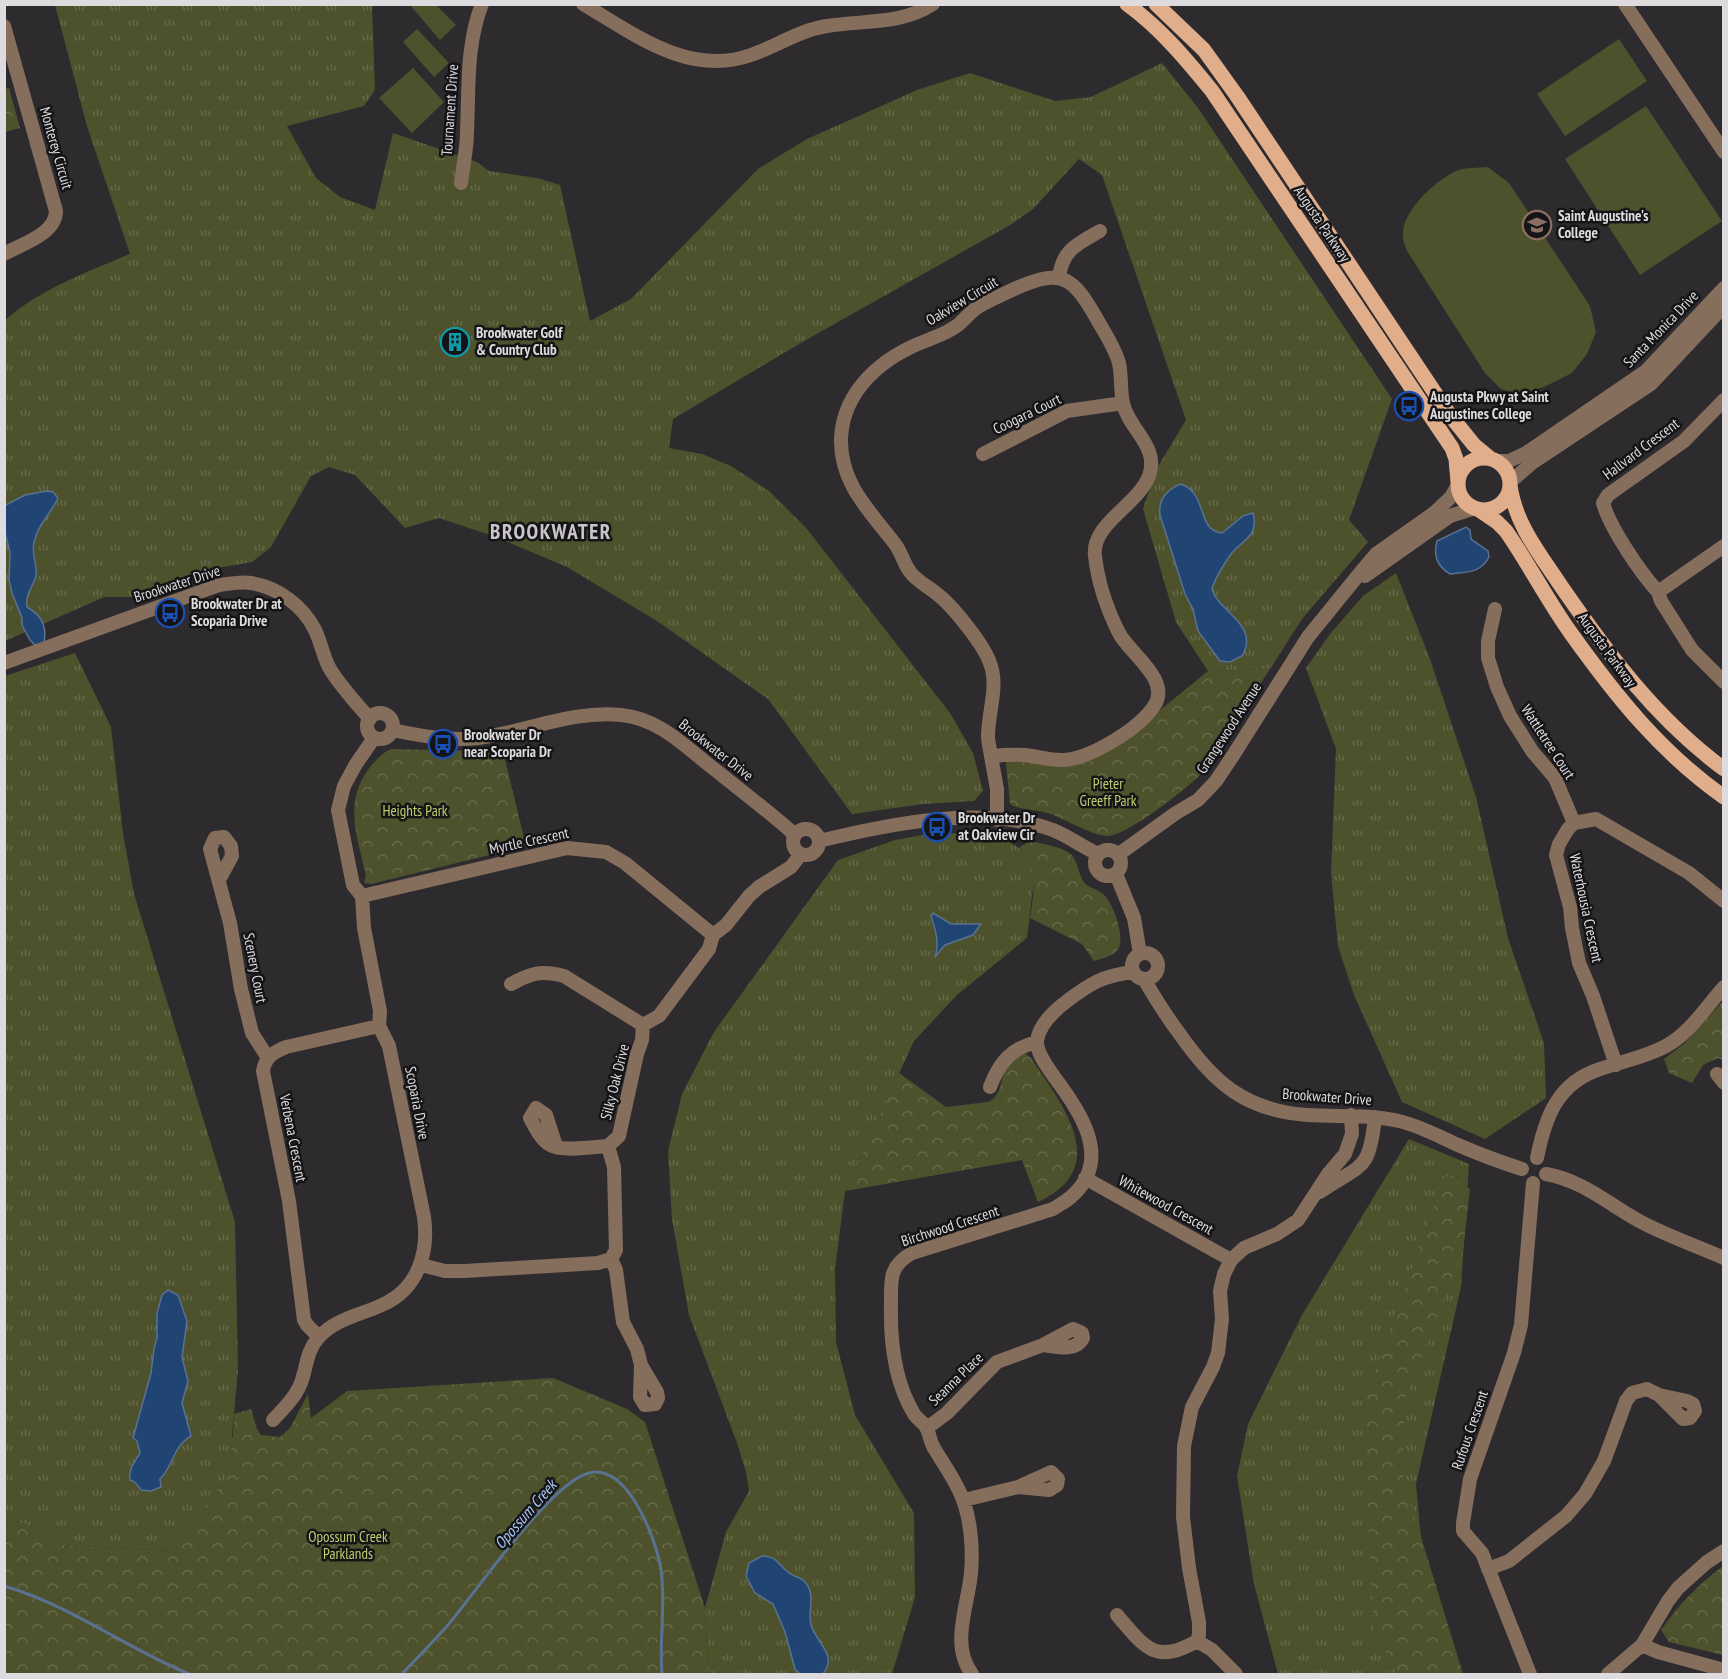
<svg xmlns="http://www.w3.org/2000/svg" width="1728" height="1679" font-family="'PT Sans Narrow',sans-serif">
<defs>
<pattern id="grass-tufts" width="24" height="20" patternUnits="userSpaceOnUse" patternTransform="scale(1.5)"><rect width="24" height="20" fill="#4d522c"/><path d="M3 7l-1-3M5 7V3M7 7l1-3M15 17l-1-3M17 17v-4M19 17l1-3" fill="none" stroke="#666a4a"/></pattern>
<pattern id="forest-crowns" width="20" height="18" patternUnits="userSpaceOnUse" patternTransform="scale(1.5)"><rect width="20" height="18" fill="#4d522c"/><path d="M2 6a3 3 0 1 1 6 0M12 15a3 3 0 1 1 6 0" fill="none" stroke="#666a4a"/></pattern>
</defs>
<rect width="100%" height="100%" fill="#2e2b2f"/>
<!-- grass -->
<path fill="url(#grass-tufts)" d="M 55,5 L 372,5 L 375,90 L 364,106 L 287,126 L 316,178 L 340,197 L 375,210 L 393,133 L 477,162 L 489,171 L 537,178 L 560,185 L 590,321 L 631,299 L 758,169 L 807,139 L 917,90 L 970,73 L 1055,101 L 1091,97 L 1162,63 L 1198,108 L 1392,399 L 1349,520 L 1368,542 L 1302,619 L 1270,669 L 1208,671 L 1176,622 L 1143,509 L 1156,470 L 1186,420 L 1102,175 L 1079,159 L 1033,209 L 1010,225 L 799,344 L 673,419 L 669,448 L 702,454 L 731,466 L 769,491 L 807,529 L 950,713 L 973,753 L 983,791 L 974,801 L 923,804 L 852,814 L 768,699 L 657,621 L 567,567 L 496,537 L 439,518 L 405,528 L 355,475 L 329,467 L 311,476 L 271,547 L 252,562 L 199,571 L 138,597 L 104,597 L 5,641 L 4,321 C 40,289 87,272 130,254 L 87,126 Z
M 1396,573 L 1430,659 L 1476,797 L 1508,938 L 1544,1043 L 1546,1098 L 1485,1139 L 1402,1102 L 1354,995 L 1338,946 L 1331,873 L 1336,749 L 1306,668 L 1330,634 L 1363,596 Z
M 75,653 L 111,727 L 123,833 L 134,894 L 235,1222 L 238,1370 L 232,1436 L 234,1439 L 228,1478 L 172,1551 L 63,1545 L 25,1524 L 5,1520 L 5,676 Z
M 934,833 L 997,834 L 1019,848 L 1031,868 L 1034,880 L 1027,938 L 957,995 L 914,1041 L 845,1191 L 835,1269 L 836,1342 L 855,1415 L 914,1513 L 915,1597 L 892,1674 L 711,1674 L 708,1667 L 705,1608 L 726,1532 L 749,1491 L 746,1472 L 737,1443 L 689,1315 L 672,1219 L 668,1151 L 682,1094 L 714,1032 L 838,860 L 895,840 Z
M 1409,1139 L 1469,1164 L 1461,1287 L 1416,1484 L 1422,1551 L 1461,1674 L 1278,1674 L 1254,1584 L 1237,1476 L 1248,1424 L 1302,1315 Z"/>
<!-- forest -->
<path fill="url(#forest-crowns)" d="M 9,88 L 20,128 L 5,132 L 5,89 Z
M 1270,669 L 1200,775 C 1185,790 1127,836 1107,836 C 1094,836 1064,819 1051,814 C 1037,809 1022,811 1010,804 L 1006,763 L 1011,759 L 1060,765 L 1131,734 L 1208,671 Z
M 502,747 L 526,846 L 371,884 L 364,883 L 366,875 C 357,836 343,802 370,767 C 377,759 382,753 391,749 L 480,751 Z
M 1030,841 C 1042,844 1059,846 1069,853 C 1080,861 1077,877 1087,885 C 1092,889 1099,890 1103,894 C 1113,902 1126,938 1118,949 C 1113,957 1102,958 1094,961 L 1082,944 L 1030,918 C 1035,886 1037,877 1019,848 Z
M 1723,1001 L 1723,1060 L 1718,1058 L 1703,1065 L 1692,1083 L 1669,1073 L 1664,1059 L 1685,1043 Z
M 1025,1053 L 1031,1058 C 1061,1103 1114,1167 1038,1202 L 1022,1160 L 845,1191 L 899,1073 L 946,1107 L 988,1102 C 1006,1093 998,1073 1012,1060 C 1015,1057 1021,1055 1025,1053 Z
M 1445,1175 L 1470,1189 L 1463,1251 L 1405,1400 L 1403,1478 L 1463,1674 L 1398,1674 L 1374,1632 L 1362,1407 Z
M 553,1378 L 627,1409 L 645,1422 L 705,1608 L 708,1667 L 711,1674 L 5,1674 L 5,1520 L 25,1524 L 63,1545 L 171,1551 L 227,1478 L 233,1439 L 234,1414 L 251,1409 L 257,1429 L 261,1435 L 280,1437 L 290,1428 L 308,1394 L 311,1418 L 347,1391 Z
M 1723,1566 L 1723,1655 L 1669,1642 L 1661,1630 C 1679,1604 1698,1585 1723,1566 Z"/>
<!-- garden -->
<path fill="#4d522c" d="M 410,5 L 436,5 L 456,25 L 440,40 Z
M 417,29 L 449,63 L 434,77 L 403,42 Z
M 1619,39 L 1647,81 L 1565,136 L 1537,94 Z
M 413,68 L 444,102 L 412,133 L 379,98 Z
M 1646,106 L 1722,221 L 1640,275 L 1565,159 Z
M 1488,167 L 1509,183 L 1590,306 L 1596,332 L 1587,354 L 1572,373 L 1544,387 L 1519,394 L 1501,389 L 1485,373 L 1407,251 C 1406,247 1403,242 1403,238 C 1400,212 1435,181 1456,171 C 1465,167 1478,168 1488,167 Z"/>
<!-- water -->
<path fill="#214572" stroke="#597292" stroke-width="1.5" d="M 1180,484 C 1208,491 1196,531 1222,533 L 1243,516 L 1253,513 C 1259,537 1243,539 1231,554 C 1224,564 1216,577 1212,588 C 1216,611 1261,624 1242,656 L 1230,662 L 1220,661 L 1198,631 L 1193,609 L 1185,594 L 1160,515 C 1158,500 1167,490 1180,484 Z
M 47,491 L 53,492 L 58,498 C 51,514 37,525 34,543 C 31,554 38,565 36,576 C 33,587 25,594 27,607 C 43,616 48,628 43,646 L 38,648 L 30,640 L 22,625 L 22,618 L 12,593 L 9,580 L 10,552 L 5,533 L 4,506 L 25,495 Z
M 1466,527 L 1470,530 L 1471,539 L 1488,551 L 1489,557 C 1481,573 1467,572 1450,574 C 1437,566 1433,556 1437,541 Z
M 933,913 L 951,924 L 981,924 L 973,935 L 945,945 L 935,957 C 940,944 935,928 931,916 Z
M 168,1290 L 178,1295 L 187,1321 L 182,1357 L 188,1381 L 182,1403 L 191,1436 C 173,1446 173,1467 160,1479 L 161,1487 L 151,1491 L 141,1490 L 135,1482 L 130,1480 C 128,1470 135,1461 140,1453 L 137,1441 L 133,1438 L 151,1373 L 154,1349 L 157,1338 L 157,1313 L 162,1295 Z
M 762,1556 C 779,1557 776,1563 788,1572 C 792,1576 800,1577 804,1581 C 817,1593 807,1612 811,1625 C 817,1644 838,1655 823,1674 L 800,1674 L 795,1669 L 785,1632 L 773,1604 L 755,1593 L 746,1576 L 749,1563 Z"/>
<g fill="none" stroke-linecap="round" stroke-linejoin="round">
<!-- stream -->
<path stroke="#597292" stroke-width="3" d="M 4,1586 C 70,1605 126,1648 189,1674
M 402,1674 C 417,1658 433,1642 448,1625 C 476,1592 551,1482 589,1473 C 628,1463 657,1541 661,1570 C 666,1605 659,1640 662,1674"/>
<!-- minor -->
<path stroke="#866e5d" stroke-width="14" d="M 583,4 C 634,34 689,77 751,55 C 777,46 800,30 827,26 C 864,20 901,25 933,4
M 1625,4 L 1724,152
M 4,26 L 56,211 C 56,234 22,244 4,254
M 461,183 C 463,166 467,149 467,132 C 469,89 466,45 482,4
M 1059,278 C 1062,250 1077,244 1100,231
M 983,454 L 1067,411 L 1123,403
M 1496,461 L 1509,461 L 1526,453 L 1646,371 L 1724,288
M 1510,482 L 1532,463 L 1651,384 L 1724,306
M 1724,546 L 1658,592 L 1661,601 L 1692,650 L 1724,682
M 1365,576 L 1450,516 L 1475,508
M 1658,592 C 1640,572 1610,528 1603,503 L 1608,495 L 1684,441 L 1724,400
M 1495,609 L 1488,641 L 1488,658 L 1497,687 L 1510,716 L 1532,751 L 1555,778 L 1574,823
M 4,663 L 219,585 C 229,584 240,581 251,583 C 278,587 303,606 315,630 C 321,642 323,657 330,669 C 341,687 356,703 370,719
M367 726a13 13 0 1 1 26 0a13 13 0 1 1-26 0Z
M 392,730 C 421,736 449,741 478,738 C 526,732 572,710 621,715 C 662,719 687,749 718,772 C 744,793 771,813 795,835
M 991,756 C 990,749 988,742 988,736 C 988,712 999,686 990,663 C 984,645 952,605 937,594 C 929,587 918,582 911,573 C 904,565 902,553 895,544 C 870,511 840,484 841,439 C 843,389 884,356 928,340 C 938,336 949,332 958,325 C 965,319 970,312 978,307 C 989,300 1002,295 1014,289 C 1063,267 1073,277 1098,321 C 1106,335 1115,348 1119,363 C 1122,377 1120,390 1123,403 C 1128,429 1160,446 1149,476 C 1137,506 1091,524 1095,556 C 1098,583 1107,609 1119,633 C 1129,653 1172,680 1154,706 C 1139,729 1091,758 1064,760 C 1051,761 1037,756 1024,755 C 1013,754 1002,755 991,756 L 997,789 L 997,820
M793 842a13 13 0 1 1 26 0a13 13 0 1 1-26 0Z
M 819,841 C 889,824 983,804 1053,830 C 1068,836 1083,847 1098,854
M1095 863a13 13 0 1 1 26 0a13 13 0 1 1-26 0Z
M 1119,854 L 1176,813 L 1198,800 L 1216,781 L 1234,754 L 1308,637 L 1360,573 L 1376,554 L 1434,513 L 1451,497 L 1458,485
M 1116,874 L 1134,918 L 1140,954
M 219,880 L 232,856 L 231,846 L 224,837 L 215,838 L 210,849 L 230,923 L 241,989 L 252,1033 L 268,1058
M 362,896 L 567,848 L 606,852 L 625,863 L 713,935
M1132 966a13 13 0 1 1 26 0a13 13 0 1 1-26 0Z
M 1144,979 C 1155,998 1166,1016 1179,1033 C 1213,1082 1245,1111 1308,1115 C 1338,1117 1368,1114 1399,1121 C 1420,1126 1438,1136 1458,1145 C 1479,1154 1500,1162 1522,1169
M 511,984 C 531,973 541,970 564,976 L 643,1025
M 1616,1065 L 1593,996 L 1579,963 L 1572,928 L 1570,907 L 1556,855 L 1559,844 L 1568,829 L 1574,823 L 1596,819 L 1689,873 L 1724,901
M 1717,1074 L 1724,1083
M 990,1087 C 999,1063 1011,1048 1037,1042
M 556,1146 L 546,1115 L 536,1108 L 530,1118 C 535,1127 541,1140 550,1145 C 562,1152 594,1147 608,1146
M 1537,1158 C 1545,1118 1557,1083 1600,1069 C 1622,1061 1644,1058 1666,1046 C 1690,1033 1706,1007 1724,987
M 1546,1174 C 1580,1180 1605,1201 1634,1218 C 1661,1234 1695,1245 1724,1258
M 1085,1178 L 1231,1260
M 1320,1192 C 1362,1163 1369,1173 1375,1117
M 611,1259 L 616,1270 L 623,1322 L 637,1349 L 641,1365 L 657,1392 L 658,1398 L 655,1404 L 645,1405 L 640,1397 L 641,1365
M 421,1265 L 445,1271 L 465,1271 L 598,1263 L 611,1259 L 616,1250 L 614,1167 L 608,1146 L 619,1136 L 637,1054 L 642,1040 L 643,1025 L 659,1016 L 709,949 L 713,935 L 726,925 L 749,896 L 759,887 L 791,867 L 801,854
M 319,1337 L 307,1325 L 304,1320 L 289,1201 L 263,1071 C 265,1057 274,1052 286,1047 L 379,1026
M 273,1420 C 284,1408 297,1396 302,1380 C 307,1364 307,1351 318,1338 C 335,1319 360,1315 382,1305 C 418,1289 429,1253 424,1217 L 389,1046 L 379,1026 L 380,1011 L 364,928 L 362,896 L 353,885 L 338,810 L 344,786 L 356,764 L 374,738
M 927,1428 L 947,1413 L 997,1362 L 1043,1345 L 1073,1329 L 1082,1333 L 1083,1338 C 1076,1352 1057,1347 1043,1345
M 964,1500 L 1018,1487 L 1051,1472 L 1058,1479 L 1057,1485 L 1049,1490 L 1018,1487
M 1488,1569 L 1509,1561 L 1566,1516 L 1585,1494 L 1604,1461 L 1626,1401 L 1632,1393 L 1647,1389 L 1659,1395 L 1687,1401 L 1693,1404 L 1695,1411 L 1690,1418 L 1683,1419 L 1659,1395
M 1117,1615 C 1145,1648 1156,1665 1197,1641
M 1642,1645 L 1658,1652 L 1724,1670
M 972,1674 C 950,1645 968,1606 971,1573 C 973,1551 971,1521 963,1500 C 957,1482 944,1465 934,1448 C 930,1442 930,1434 926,1427 C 923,1422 917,1419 914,1414 C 894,1381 890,1340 891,1303 C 891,1279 889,1266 912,1253 L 1053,1209 C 1059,1205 1067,1201 1072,1196 C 1113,1159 1080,1111 1055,1078 C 1049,1069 1036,1053 1037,1041 C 1039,1025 1055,1010 1067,1001 C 1091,983 1102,976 1133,972
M 1236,1674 L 1212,1650 L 1197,1641 L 1199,1635 L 1199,1622 L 1189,1568 L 1183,1517 L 1184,1446 L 1192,1407 L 1213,1367 L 1218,1353 L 1222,1319 L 1220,1291 L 1224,1274 L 1231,1260 L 1244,1248 L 1277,1234 L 1298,1220 L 1328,1174 L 1345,1154 L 1352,1134 L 1351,1115
M 1530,1674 L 1482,1553 L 1463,1531 L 1463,1523 L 1470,1479 L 1514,1353 L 1521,1325 L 1533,1183
M 1608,1674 L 1642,1645 L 1668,1601 L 1678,1588 L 1707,1562 L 1724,1551"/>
<!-- major -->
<path stroke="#e0ae8b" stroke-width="15" d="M 1127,4 C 1160,28 1186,59 1212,91 L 1452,448 L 1456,459 L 1458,482
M 1156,4 L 1204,50 L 1237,96 L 1449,414 L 1474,445 L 1491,459
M1458 484a26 26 0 1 1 52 0a26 26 0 1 1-52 0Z
M 1510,485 C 1515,524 1540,554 1561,586 C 1608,654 1656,719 1724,769
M 1478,509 L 1497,522 L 1506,531 C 1529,564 1547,600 1570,632 C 1615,695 1660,752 1724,797"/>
</g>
<!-- icons -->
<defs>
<g id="school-ring" transform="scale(1.5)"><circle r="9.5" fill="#151416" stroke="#8d6e63" stroke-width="1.5"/><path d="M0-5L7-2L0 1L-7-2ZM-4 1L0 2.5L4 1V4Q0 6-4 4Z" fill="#8d6e63"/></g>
<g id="building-ring" transform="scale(1.5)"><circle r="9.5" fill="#151416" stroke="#0f9aa8" stroke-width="1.5"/><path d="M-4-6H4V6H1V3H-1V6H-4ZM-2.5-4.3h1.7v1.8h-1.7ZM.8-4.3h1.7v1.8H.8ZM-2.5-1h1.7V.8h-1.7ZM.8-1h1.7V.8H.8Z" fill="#0f9aa8"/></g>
<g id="bus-ring" transform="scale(1.5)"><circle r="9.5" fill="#151416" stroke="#1a4fb4" stroke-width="1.5"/><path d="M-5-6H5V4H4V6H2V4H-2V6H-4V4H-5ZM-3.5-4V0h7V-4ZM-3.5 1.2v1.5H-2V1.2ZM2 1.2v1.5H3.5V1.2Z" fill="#1a4fb4"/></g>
</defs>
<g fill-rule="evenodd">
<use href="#school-ring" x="1537" y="225"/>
<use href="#building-ring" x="455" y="342"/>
<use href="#bus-ring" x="1409" y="406"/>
<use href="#bus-ring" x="170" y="613"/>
<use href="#bus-ring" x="443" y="744"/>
<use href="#bus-ring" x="937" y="827"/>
</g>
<g text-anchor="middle" stroke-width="5" stroke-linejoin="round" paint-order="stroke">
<!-- street labels -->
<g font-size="15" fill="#dddbde" stroke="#151416">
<text transform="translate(450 110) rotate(-86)" y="5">Tournament Drive</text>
<text transform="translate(56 148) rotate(74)" y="5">Monterey Circuit</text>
<text transform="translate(1322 224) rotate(56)" y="5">Augusta Parkway</text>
<text transform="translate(962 301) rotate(-31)" y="5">Oakview Circuit</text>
<text transform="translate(1661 329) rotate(-46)" y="5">Santa Monica Drive</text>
<text transform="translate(1027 414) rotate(-26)" y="5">Coogara Court</text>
<text transform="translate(1641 449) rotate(-37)" y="5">Hallvard Crescent</text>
<text transform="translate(177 584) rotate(-18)" y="5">Brookwater Drive</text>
<text transform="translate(1607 650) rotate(54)" y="5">Augusta Parkway</text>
<text transform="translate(1229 728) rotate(-57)" y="5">Grangewood Avenue</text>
<text transform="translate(1548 742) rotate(57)" y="5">Wattletree Court</text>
<text transform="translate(716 750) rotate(38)" y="5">Brookwater Drive</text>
<text transform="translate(529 841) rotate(-12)" y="5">Myrtle Crescent</text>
<text transform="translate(1586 908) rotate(78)" y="5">Waterhousia Crescent</text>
<text transform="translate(255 968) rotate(79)" y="5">Scenery Court</text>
<text transform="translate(615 1082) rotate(-76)" y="5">Silky Oak Drive</text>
<text transform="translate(1327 1097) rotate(4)" y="5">Brookwater Drive</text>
<text transform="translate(417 1103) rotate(79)" y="5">Scoparia Drive</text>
<text transform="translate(293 1138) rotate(79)" y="5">Verbena Crescent</text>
<text transform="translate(1166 1205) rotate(29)" y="5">Whitewood Crescent</text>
<text transform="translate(950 1226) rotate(-18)" y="5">Birchwood Crescent</text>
<text transform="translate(956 1379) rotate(-44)" y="5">Seanna Place</text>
<text transform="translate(1470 1430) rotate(-71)" y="5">Rufous Crescent</text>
</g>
<!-- poi labels -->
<g font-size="15" font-weight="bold" fill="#dddbde" stroke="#151416" text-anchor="start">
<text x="1558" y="221">Saint Augustine's<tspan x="1558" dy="17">College</tspan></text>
<text x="476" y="338">Brookwater Golf<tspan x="476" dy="17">&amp; Country Club</tspan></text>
<text x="1430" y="402">Augusta Pkwy at Saint<tspan x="1430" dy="17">Augustines College</tspan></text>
<text x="191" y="609">Brookwater Dr at<tspan x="191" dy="17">Scoparia Drive</tspan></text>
<text x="464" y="740">Brookwater Dr<tspan x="464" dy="17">near Scoparia Dr</tspan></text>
<text x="958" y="823">Brookwater Dr<tspan x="958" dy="17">at Oakview Cir</tspan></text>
</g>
<!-- park labels -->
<g font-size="15" fill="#c1cd6f" stroke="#151416">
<text x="1108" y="789">Pieter<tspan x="1108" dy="17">Greeff Park</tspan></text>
<text x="415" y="816">Heights Park</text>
<text x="348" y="1542">Opossum Creek<tspan x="348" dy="17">Parklands</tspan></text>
</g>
<!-- water labels -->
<g font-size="16" font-style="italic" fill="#aacaf6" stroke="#151416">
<text transform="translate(525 1514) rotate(-49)" y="6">Opossum Creek</text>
</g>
<!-- district labels -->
<g font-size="21" font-weight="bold" letter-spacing="1.5" fill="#c9c5cb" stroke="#151416">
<text x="551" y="539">BROOKWATER</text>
</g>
</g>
<!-- border -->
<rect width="1728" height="1679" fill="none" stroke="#dddbde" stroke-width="12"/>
</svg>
